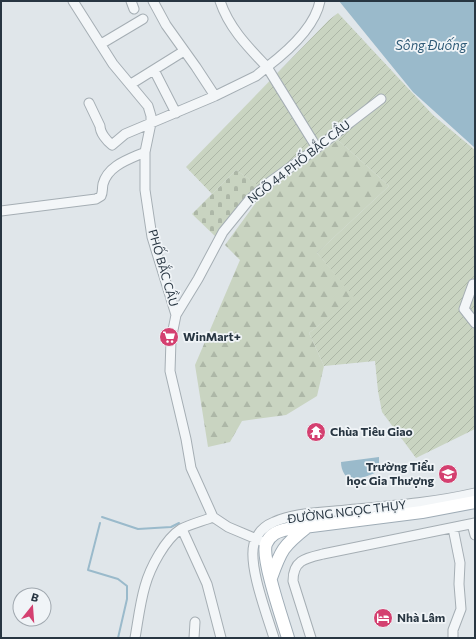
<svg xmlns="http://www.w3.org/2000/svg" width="476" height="639" font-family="Commissioner,sans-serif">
<defs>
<pattern id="forest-firs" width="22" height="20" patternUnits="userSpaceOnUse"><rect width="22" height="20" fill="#c9d4c1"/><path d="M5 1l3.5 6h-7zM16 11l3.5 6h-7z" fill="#adb7a7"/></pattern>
<pattern id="cemetery-stones" width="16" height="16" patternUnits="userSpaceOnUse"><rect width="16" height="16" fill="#c9d4c1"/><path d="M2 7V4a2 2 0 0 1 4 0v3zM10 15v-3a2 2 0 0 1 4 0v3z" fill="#adb7a7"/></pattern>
<pattern id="garden-furrows" width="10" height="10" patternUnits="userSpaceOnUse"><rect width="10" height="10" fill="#c9d4c1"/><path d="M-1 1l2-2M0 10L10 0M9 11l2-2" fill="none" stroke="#adb7a7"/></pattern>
</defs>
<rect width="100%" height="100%" fill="#e0e6ea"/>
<!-- forest -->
<path fill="url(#forest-firs)" d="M 338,140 L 389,186 L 317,253 L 355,297 L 309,333 L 324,366 L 317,396 L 286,415 L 242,421 L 230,442 L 208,447 L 195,365 L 240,260 L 225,245 L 265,190 Z"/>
<!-- cemetery -->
<path fill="url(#cemetery-stones)" d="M 236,170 L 261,187 L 217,238 L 192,214 Z"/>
<!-- garden -->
<path fill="url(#garden-furrows)" d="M 338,13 L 433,115 L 475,150 L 475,429 L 416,458 L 382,412 L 378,391 L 375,361 L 324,366 L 309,333 L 354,297 L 317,253 L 389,186 L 338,140 L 265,190 L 236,170 L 212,194 L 186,167 L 329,20 Z"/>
<!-- water -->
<path fill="#9abacb" d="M 339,1 L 475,1 L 475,148 L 413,92 Z
M 379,457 L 379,470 C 373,476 351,482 345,475 C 342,471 341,466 341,462 Z"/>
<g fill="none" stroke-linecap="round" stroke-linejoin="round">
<!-- stream -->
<path stroke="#9abacb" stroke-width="2" d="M 102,517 L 138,529 L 171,527 L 179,523
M 100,523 L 88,570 L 118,579 L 127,586 L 127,599 L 118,638"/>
<!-- minor casing -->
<g stroke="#a5aeb4" stroke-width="11">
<path id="minor" d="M 73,1 L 113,64 L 148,106 L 151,116 L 151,123 L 145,152 L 145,190 L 152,237 L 176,315 L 171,340 L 170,371 L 186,439 L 191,468 L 213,517 L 228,527 L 266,543
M 131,1 L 134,9
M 153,1 L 166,25 L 196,67 L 215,96
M 101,44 L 143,19
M 154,70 L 176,113
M 131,84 L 184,51
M 89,103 L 100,126 C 100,133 107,141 112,145 L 125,134 L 215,96 L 256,76 L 267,67 C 248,47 229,28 220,1
M 317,148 L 267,67 C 288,51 315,27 320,1
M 1,211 L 96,199 L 101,196 C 103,192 102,189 103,184 C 108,165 130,159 145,152
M 473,284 L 464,309 L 475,323
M 176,315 L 198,279 L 223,232 L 249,200 L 270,182 L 317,148 L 381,99
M 472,524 L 475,535
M 453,528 L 460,563 L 459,584 L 461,609 L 453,630 L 453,638
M 182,529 L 207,584 L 221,638
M 135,638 C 138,621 140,603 145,586 C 150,568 165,539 181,529 C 191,524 203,521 213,517
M 194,638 L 195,622
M 274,638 C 267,615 248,566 254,544 C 257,533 264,526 274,522 C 296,512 322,513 346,510 C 389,506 432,503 475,493
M 311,638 L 293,581 C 293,560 306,558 323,554 L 475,523"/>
</g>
<!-- major casing -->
<g stroke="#9facb6" stroke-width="14">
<path id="major" d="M 271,578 C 281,550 283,546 307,527
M 288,638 C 283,621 261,558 266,544 C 270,534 278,531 288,529 L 422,512 L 475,502"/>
</g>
<!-- minor -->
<use href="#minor" stroke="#f3f6f8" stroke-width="9"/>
<!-- major -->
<use href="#major" stroke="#fff" stroke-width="12"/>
</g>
<!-- icons -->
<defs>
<g id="supermarket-disc" transform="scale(1)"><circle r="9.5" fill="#d44070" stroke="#f0f4f7"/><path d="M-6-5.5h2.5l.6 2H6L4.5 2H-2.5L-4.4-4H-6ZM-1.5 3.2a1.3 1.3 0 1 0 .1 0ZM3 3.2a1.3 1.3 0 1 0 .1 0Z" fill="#fff"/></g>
<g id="temple-disc" transform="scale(1)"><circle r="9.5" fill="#d44070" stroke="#f0f4f7"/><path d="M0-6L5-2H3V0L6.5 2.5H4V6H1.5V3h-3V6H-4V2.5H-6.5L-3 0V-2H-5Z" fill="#fff"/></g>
<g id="school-disc" transform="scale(1)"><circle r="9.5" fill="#d44070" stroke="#f0f4f7"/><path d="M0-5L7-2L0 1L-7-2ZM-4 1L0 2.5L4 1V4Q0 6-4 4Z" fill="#fff"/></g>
<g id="hotel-disc" transform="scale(1)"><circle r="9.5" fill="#d44070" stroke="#f0f4f7"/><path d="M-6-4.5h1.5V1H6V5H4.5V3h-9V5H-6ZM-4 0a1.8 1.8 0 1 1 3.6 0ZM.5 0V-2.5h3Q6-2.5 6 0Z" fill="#fff"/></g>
</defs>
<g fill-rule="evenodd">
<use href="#supermarket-disc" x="169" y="337"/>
<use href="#temple-disc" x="316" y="432"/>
<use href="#school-disc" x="448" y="474"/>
<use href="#hotel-disc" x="383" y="618"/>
</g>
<g text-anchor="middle" stroke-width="3.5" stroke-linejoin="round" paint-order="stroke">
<!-- street labels -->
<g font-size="12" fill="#283642" stroke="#f0f4f7">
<text transform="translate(299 162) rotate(-38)" y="4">NGÕ 44 PHỐ BẮC CẦU</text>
<text transform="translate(163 268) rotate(74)" y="4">PHỐ BẮC CẦU</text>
<text transform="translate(347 512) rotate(-7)" y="4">ĐƯỜNG NGỌC THỤY</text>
</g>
<!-- poi labels -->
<g font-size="12" font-weight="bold" fill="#283642" stroke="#f0f4f7" text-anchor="start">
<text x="183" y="341">WinMart+</text>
<text x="330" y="436">Chùa Tiêu Giao</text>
<text x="434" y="471" text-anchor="end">Trường Tiểu<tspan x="434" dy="14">học Gia Thượng</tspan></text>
<text x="397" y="622">Nhà Lâm</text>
</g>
<!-- water labels -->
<g font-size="13" font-style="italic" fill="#305c78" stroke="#f0f4f7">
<text x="431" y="50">Sông Đuống</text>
</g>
</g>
<!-- border -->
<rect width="476" height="639" fill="none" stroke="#283642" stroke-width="4"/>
<!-- north arrow -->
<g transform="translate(32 607) rotate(17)"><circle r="19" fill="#f0f4f7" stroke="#a0a8af"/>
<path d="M0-3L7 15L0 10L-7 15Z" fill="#d44070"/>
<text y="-6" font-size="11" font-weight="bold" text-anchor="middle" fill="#283642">B</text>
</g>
</svg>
